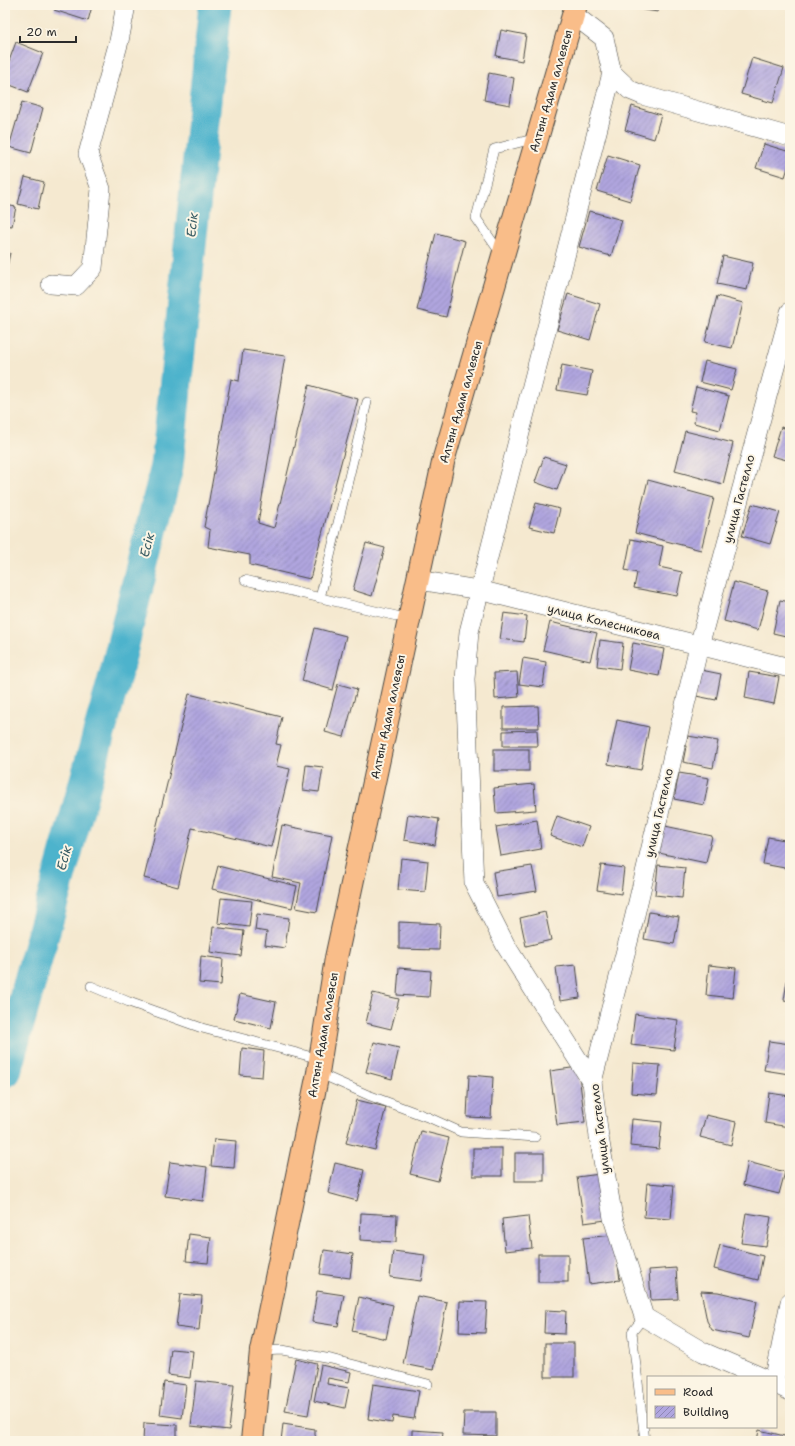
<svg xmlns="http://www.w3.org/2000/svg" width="795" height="1446" viewBox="0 0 795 1446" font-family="'Shantell Sans',sans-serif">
<defs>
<pattern id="building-hatch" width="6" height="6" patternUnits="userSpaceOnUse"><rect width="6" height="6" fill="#b0a6df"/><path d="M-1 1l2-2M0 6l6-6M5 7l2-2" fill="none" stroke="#8f87b5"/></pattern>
</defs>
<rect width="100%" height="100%" fill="#fcf5e5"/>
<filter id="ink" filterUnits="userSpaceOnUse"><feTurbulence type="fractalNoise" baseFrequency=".025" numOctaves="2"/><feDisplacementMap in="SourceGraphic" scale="8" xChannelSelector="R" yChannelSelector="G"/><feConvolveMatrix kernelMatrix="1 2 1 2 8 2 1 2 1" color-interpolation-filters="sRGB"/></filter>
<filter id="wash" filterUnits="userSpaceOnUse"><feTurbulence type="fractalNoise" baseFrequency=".012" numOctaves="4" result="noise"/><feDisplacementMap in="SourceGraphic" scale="16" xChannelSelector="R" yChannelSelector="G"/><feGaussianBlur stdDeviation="0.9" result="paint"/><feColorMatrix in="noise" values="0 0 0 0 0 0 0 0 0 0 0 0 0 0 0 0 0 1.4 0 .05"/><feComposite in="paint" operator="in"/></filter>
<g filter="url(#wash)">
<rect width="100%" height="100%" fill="#f5e9d0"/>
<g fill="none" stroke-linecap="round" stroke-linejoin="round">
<polyline stroke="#4eb3cc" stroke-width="33" points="5,1071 115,676 167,466 215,5"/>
</g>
<g id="blocks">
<g fill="url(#building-hatch)">
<polygon points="56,5 88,5 92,6 88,21 54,10"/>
<polygon points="639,5 659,5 658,12 638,9"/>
<polygon points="501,30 526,35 522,61 496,56"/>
<polygon points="16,42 43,53 28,92 5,83 5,72"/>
<polygon points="752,58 784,68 773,103 741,94"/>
<polygon points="489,73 514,78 510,105 484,100"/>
<polygon points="22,102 43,108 31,153 9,147"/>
<polygon points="632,106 661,115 654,139 625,130"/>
<polygon points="764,144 790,152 790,161 785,177 756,168"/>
<polygon points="608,155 640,165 630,201 597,191"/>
<polygon points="25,177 44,182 38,209 18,204"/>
<polygon points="5,205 16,207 12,226 5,225"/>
<polygon points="589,211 622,220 611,256 579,247"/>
<polygon points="436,233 465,241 446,317 417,310"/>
<polygon points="5,252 10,253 6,271 5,271"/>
<polygon points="723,256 753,263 747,290 717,284"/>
<polygon points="568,294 600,304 590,340 557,330"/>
<polygon points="717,296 743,303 732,348 705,342"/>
<polygon points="243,350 285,356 258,523 274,528 309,385 358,399 310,579 250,565 250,555 208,547 210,530 204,527 231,379 239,381"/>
<polygon points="705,361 737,369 731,390 700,382"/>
<polygon points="562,365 592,371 587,395 557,390"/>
<polygon points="696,387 729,396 720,430 694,423 696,412 690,411"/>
<polygon points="781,427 790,430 790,461 772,456"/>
<polygon points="685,431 733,443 723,484 675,471"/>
<polygon points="544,457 566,464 557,490 535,482"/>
<polygon points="648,480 714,498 701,550 635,533"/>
<polygon points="536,503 560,509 554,533 529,527"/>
<polygon points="752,504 780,512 770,544 742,536"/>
<polygon points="631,539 663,546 659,567 682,572 677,596 634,588 637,573 625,570"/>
<polygon points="366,543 385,548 372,596 353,590"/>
<polygon points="734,582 768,591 758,630 724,621"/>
<polygon points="780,600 790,602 790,637 773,633"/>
<polygon points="504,613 527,616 524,642 500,639"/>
<polygon points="550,622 597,633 590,661 543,650"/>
<polygon points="315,628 346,636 333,690 302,681"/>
<polygon points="600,640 623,643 620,669 597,666"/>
<polygon points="633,643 664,649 659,676 628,670"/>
<polygon points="523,658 546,662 543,687 519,684"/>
<polygon points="701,670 721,674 716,700 696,696"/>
<polygon points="517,672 519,697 495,699 494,673"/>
<polygon points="749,672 779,677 774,704 745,698"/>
<polygon points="338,684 357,689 344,737 325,732"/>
<polygon points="189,694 282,717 276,744 281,745 276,766 290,769 271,847 192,828 178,887 144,878"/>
<polygon points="538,706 539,728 503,728 503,707"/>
<polygon points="617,720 649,727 641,770 608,764"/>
<polygon points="537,730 538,746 503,746 503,731"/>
<polygon points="688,736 718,741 713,768 683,762"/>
<rect x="494" y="749" width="35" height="22"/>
<polygon points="306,765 323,767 319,792 303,790"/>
<polygon points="679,773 709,778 704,805 674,799"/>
<polygon points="534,784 536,810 496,813 494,788"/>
<polygon points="408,814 439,819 435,845 404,840"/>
<polygon points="557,816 589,827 582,847 550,836"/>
<polygon points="537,820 541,849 501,856 496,827"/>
<polygon points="282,825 332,835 317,912 296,908 301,883 272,877"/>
<polygon points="665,826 712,836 706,863 659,853"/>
<polygon points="768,837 790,841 790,869 763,864"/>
<polygon points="401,858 428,861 425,892 398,890"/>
<polygon points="601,865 624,868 621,894 597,890"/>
<polygon points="658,865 685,868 682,898 655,895"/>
<polygon points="218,866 297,886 292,908 212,889"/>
<polygon points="532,866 537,891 497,897 493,872"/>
<polygon points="221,898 252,901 249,927 218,923"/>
<polygon points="545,912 551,940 526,946 520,918"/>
<polygon points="649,912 679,917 674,944 644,939"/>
<polygon points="257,914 289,918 285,948 265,945 267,932 255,930"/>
<polygon points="399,922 440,924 439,950 399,949"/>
<polygon points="213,927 244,931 241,956 210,952"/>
<polygon points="201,956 223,959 221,985 199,983"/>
<polygon points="576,965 580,998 560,1001 556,967"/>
<polygon points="709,965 736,968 733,998 706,995"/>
<polygon points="399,968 431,971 429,997 397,995"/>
<polygon points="789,968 790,968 790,1001 784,1000"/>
<polygon points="373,993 399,999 391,1029 366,1023"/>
<polygon points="240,994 276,1002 271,1028 234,1019"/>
<polygon points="635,1014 678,1020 674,1050 631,1045"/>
<polygon points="769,1041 790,1044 789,1074 764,1070"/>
<polygon points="374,1042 399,1048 392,1079 366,1072"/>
<polygon points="242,1048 264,1051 262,1077 240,1075"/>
<polygon points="633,1063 660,1065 657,1095 631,1093"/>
<polygon points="578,1067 585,1122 557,1125 550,1071"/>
<polygon points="469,1075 493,1077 491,1118 467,1117"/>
<polygon points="769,1093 790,1096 789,1127 765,1123"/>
<polygon points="357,1100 386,1107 375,1150 346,1143"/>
<polygon points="706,1115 736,1122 731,1145 700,1137"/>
<polygon points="632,1119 662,1122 659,1149 630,1146"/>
<polygon points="421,1131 449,1138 438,1181 410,1174"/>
<polygon points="214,1139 236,1141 234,1168 211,1166"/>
<rect x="473" y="1148" width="29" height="28"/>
<rect x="515" y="1153" width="29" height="28"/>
<polygon points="170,1162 207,1167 203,1201 165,1196"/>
<polygon points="748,1162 785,1172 779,1194 743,1185"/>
<polygon points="335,1163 364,1170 357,1201 328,1193"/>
<polygon points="600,1174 606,1220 584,1223 577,1177"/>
<polygon points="647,1183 674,1185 671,1219 644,1217"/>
<polygon points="361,1213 397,1215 396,1242 360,1240"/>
<polygon points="746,1213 771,1217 766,1246 741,1243"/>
<polygon points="528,1216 532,1248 505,1251 502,1219"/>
<polygon points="189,1234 211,1237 208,1263 186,1261"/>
<polygon points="614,1235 620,1280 589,1284 583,1238"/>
<polygon points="720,1245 763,1256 758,1280 714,1269"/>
<polygon points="324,1250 353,1254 350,1278 320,1274"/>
<polygon points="393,1251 425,1255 421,1281 390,1277"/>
<rect x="538" y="1254" width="30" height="28"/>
<polygon points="676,1268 678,1299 651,1300 649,1270"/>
<polygon points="317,1291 344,1295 338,1326 312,1322"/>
<polygon points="701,1291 718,1292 757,1301 749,1338 712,1330 707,1321"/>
<polygon points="180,1294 202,1296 199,1330 176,1327"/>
<polygon points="417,1296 447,1302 433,1370 403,1364"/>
<polygon points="359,1297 393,1305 386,1339 352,1331"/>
<polygon points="460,1301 487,1302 485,1333 459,1332"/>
<polygon points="545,1310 566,1311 565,1334 544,1333"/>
<rect x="545" y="1343" width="29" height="34"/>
<polygon points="171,1349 193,1351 190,1378 168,1375"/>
<polygon points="296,1359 317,1364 308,1415 285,1411"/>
<polygon points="321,1365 351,1372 349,1382 328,1378 327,1384 349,1388 345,1408 314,1401"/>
<polygon points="196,1381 234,1385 229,1430 191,1426"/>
<polygon points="164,1382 186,1385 182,1418 160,1415"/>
<polygon points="373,1384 419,1391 414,1419 393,1416 392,1423 368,1419"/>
<polygon points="464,1412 496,1412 496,1436 463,1435"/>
<polygon points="144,1423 177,1425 177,1441 143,1441"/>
<polygon points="283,1424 315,1429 315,1435 318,1441 281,1441"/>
<polygon points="412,1430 443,1432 442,1441 412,1441"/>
<polygon points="759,1430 789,1437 788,1441 757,1441"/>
</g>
</g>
</g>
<g filter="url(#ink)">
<use href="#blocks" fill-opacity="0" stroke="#494844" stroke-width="1"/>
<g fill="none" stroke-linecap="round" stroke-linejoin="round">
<defs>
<g id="lane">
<polyline points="501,254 476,218 494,149 537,138"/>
<polyline points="245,580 409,619"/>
<polyline points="320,598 367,402"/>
<polyline points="91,986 129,1002 202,1028 320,1059"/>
<polyline points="318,1073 368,1095 430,1118 461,1132 535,1137"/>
<polyline points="644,1317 632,1332 645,1441"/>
<polyline points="261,1351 282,1350 331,1359 428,1384"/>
</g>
<g id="street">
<polyline points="574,15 604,38 612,73 630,90 642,95 790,137"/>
<polyline points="51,284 76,286 93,268 101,189 88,154 119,41 126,5"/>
<polyline points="418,580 479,590 790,668"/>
<polyline points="592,1082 506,946 474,883 465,679 469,632 612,73"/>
<polyline points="761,1377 703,1352 644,1317 613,1218 599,1137 592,1082 634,919 699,646 790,312"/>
<polyline points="775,1377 790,1302"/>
<polyline points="776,1384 790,1391"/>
</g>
<polyline id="primary" points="252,1441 261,1351 318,1073 336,958 444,458 576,5"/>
</defs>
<use href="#lane" stroke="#494844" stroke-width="10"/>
<use href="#street" stroke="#494844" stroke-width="20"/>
<use href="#primary" stroke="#494844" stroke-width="24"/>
<use href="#lane" stroke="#fff" stroke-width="9"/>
<use href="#street" stroke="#fff" stroke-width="19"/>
<use href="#primary" stroke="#f9bd89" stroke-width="22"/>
</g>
</g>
<g text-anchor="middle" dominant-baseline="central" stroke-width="4" stroke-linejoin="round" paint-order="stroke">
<g font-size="12" fill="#2b2b2b" stroke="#fcf5e5">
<text transform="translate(551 91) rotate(-74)">Алтын Адам аллеясы</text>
<text transform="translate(461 402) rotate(-74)">Алтын Адам аллеясы</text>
<text transform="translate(739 499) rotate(-75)">улица Гастелло</text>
<text transform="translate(604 622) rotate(14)">улица Колесникова</text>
<text transform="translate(388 717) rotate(-78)">Алтын Адам аллеясы</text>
<text transform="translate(659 813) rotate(-77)">улица Гастелло</text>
<text transform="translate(323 1035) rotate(-80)">Алтын Адам аллеясы</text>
<text transform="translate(600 1129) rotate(-97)">улица Гастелло</text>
</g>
<g font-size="13" font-style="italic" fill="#375b63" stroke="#fcf5e5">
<text transform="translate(192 225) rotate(-84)">Есік</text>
<text transform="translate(147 545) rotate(-76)">Есік</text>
<text transform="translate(64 858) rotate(-74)">Есік</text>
</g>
</g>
<rect width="795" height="1446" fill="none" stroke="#fcf5e5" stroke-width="20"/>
<rect x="647" y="1376" width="130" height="52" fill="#fcf5e5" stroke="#a8a49b"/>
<rect x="655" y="1389" width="20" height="6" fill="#f9bd89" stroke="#a8a49b"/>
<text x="683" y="1396" font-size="12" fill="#2b2b2b">Road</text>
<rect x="655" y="1406" width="20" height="12" fill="url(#building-hatch)" stroke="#a8a49b"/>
<text x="683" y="1416" font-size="12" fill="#2b2b2b">Building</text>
<path d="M20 36v6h56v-6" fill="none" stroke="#2b2b2b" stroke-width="2"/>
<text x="26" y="36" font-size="12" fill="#2b2b2b" stroke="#fcf5e5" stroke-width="3" paint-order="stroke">20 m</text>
</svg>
